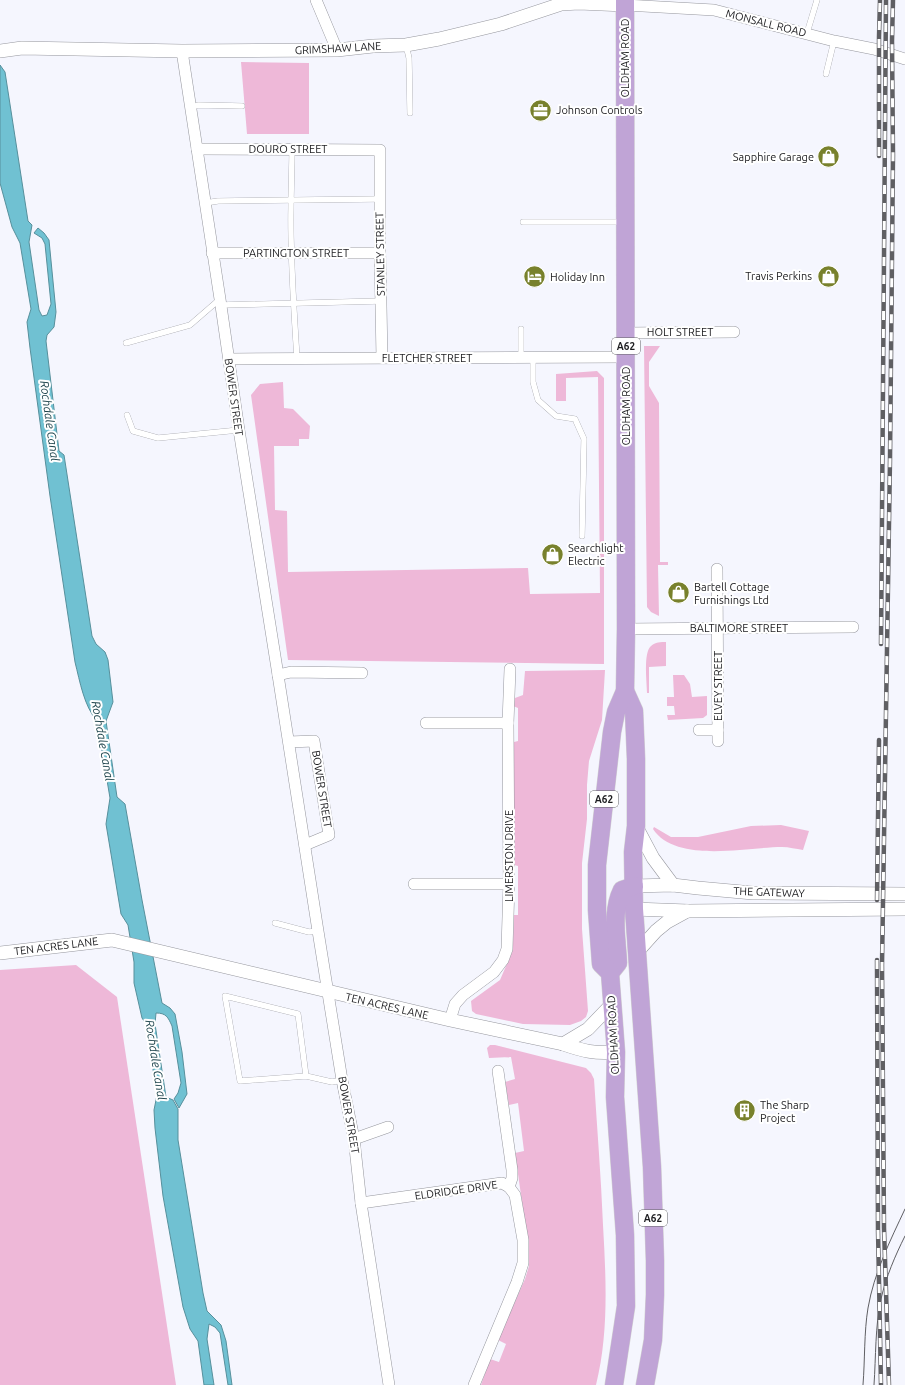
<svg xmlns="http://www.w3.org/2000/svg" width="905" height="1385" viewBox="0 0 905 1385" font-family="Ubuntu,sans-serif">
<rect width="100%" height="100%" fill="#f5f6fe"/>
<g fill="#eeb8d8">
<polygon points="241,62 309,63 309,134 247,134"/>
<polygon points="644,346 660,346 649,362 649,386 659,403 660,562 668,562 668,565 658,565 659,616 651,612 647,607"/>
<polygon points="597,371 604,378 604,664 288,660 251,395 260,384 283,382 284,408 293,409 310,426 309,439 299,439 299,446 274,446 275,510 287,511 288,572 528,568 530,594 600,593 598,377 566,378 566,401 556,401 556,374"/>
<path d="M666,642V666L649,667V693H647C647,682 643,653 651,646C655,642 661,642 666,642Z"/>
<polygon points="605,670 602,720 589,761 587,785 587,819 582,863 582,929 588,1011 586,1017 581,1021 570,1025 523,1024 476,1014 472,1011 471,1001 500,980 512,952 513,944 514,915 518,915 518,866 514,865 514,742 518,741 518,708 513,706 515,698 523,695 525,671"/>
<polygon points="673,675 684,675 690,684 692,697 707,696 707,715 703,718 668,720 667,715 675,715 674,706 667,706 667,697 674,697"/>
<path d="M781,825L809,831L803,850C796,849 789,847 782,847C747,847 676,864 653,829L654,827L671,837H698L751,826Z"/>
<polygon points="76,965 117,997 176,1385 0,1385 0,970"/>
<path d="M490,1045H495L586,1068L591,1073L594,1079C597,1128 601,1176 603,1225C606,1278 609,1333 596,1385H481L490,1359L499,1362L506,1344L498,1340L525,1279L529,1266V1251L515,1153L524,1151L518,1103L509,1105L505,1082L515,1079L511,1057L489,1058L487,1048Z"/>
</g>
<path fill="#70c1d2" stroke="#57909c" d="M0,65L5,72L28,221L32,225L29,242L39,310L42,316L47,315L51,304L45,244L42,238L34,233L38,228L44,233L49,240L56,312L54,327L47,335L46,341L59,451L64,455L92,636L96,644L105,652L108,660L113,702L106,721L117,797L125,804L142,900L162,1003L170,1008L175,1014L182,1052L187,1094L179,1108L174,1099L178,1093L181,1083L172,1026C168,1017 166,1013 156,1013L155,1024L166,1097L173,1100L178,1109V1140L203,1293L207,1311L221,1325L226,1341L232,1385H228L220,1333L215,1327L209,1324L207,1339L214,1385H204L198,1341L190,1329L183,1307L163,1196L155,1128L154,1110L157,1095L146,1024L142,1018L134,983V962L128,925L121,914L106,824L110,798L97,721C84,706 80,682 75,662L50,496L30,348L27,322L31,309L20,243L12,227L0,183Z"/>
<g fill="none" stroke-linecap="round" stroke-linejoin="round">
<defs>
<g id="service">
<polyline points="807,33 817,0"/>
<polyline points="406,45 409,58 410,113"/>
<polyline points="826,74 834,41"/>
<polyline points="190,108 198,105 242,106"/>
<path d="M292,149C292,169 291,188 291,208C290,258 294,309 297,359"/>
<polyline points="205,203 218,201 380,199"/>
<polyline points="523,222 623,222"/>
<polyline points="221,305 381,301"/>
<polyline points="521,329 521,357"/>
<polyline points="126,343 190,325 220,299"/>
<polyline points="533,358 533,382 538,400 556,416 575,419 584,439 582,536"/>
<polyline points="127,415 133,431 158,438 239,430"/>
<polyline points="275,923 309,932 318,931"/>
<polyline points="306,1076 298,1014 225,996 240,1081 306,1076 332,1082 342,1080"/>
</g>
<g id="minor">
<polyline points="316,0 337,50"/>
<polyline points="625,5 714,10 834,41 874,49 905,59"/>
<polyline points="182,51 220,299 239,430 278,675 318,931 342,1080 354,1139 361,1203 389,1385"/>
<polyline points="197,149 380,150 380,253 382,358"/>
<polyline points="212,253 380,253"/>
<polyline points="626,333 734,332"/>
<polyline points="229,359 626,357"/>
<polyline points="717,569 718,741"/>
<polyline points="626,629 853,627"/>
<polyline points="278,675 291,672 362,673"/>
<polyline points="426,723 508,723"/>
<polyline points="699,730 718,730"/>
<polyline points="289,742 314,741 329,835 305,845"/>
<polyline points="414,884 509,884"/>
<polyline points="450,1020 455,1004 463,995 494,972 503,960 507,949 509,884 508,723 510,669"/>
<polyline points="498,1071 512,1170 512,1178 509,1187"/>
<polyline points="354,1139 388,1127"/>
<polyline points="361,1203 502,1183 509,1187 515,1195 523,1240 523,1263 517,1282 474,1385"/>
</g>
<g id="tertiary">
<polyline points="0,51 22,48 182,51 337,50 373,46 406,45 439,39 501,24 561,4 579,3 625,5"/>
<polyline points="636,826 653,858 673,885"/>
<polyline points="634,886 673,885 698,888 753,893 905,894"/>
<polyline points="634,909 688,911 905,909"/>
<polyline points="638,951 656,931 667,922 687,911"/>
<path d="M0,953L112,940L450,1020L563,1044C583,1051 595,1054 616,1052"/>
<polyline points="563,1044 588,1029 612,1004"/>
</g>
<g id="trunk">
<polyline points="625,691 634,711 636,759 636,826 633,852 634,909 652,1167 655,1261 655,1295 653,1340 645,1385"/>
<path d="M610,973L618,963C617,939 611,912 622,890L634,886"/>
<polyline points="614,1385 626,1306 625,1235 615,1097 616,1052 610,973 601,964 597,910 597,865 612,732 616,712 625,691 626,629 625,0"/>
</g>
</defs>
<use href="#service" stroke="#96979e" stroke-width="6"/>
<use href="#minor" stroke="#96979e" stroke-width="12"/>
<use href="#tertiary" stroke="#96979e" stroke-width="14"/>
<use href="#trunk" stroke="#d2d2d2" stroke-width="19"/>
<use href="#service" stroke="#fff" stroke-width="5.5"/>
<use href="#minor" stroke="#fff" stroke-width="11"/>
<use href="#tertiary" stroke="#fff" stroke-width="13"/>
<use href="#trunk" stroke="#c0a4d6" stroke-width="18"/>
<g stroke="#5f5f63" stroke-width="1">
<path d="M863,1385C865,1360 864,1332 868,1308C874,1273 890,1241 905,1209"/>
<path d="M874,1385C876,1356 875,1327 881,1299C886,1277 895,1256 905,1236"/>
</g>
<defs>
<g id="rail">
<polyline points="879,156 879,37 880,0"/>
<polyline points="881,644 886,0"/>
<polyline points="877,900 879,740"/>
<polyline points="877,960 878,1230 881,1385"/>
<polyline points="889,1385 884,1228 882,965 890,460 893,155 892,41 893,0"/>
</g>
</defs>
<use href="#rail" stroke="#5f5f63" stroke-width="4.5"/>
<use href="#rail" stroke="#fff" stroke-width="3" stroke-dasharray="9" stroke-linecap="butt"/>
</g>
<defs>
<symbol id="office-disc" viewBox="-11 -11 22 22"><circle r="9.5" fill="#78812c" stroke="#fff"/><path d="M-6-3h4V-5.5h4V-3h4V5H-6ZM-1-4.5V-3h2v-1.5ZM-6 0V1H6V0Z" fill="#fff"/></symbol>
<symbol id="shop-disc" viewBox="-11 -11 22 22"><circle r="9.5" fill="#78812c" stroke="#fff"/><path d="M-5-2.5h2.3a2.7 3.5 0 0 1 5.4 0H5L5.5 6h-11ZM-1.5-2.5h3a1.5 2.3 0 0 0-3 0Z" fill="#fff"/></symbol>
<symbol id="hotel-disc" viewBox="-11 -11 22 22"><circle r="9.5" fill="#78812c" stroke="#fff"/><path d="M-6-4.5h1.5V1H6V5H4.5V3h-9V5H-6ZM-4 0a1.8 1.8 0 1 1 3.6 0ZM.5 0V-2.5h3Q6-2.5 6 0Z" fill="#fff"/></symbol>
<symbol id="building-disc" viewBox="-11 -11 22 22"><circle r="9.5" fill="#78812c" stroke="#fff"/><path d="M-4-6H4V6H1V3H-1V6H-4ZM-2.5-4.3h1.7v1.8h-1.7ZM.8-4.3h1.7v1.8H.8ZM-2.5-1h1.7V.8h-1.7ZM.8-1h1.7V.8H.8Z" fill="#fff"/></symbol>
</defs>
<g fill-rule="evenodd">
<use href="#office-disc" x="528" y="98" width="25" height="25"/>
<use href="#shop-disc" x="816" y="144" width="25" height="25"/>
<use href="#shop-disc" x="816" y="264" width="25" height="25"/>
<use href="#hotel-disc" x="522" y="264" width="25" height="25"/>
<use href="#shop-disc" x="540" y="542" width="25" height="25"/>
<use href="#shop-disc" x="666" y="580" width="25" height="25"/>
<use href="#building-disc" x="732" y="1098" width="25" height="25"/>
</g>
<g text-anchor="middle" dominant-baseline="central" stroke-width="4" stroke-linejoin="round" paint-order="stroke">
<g fill="#fff" stroke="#606062" stroke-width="1">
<rect x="612" y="338" width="28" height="16" rx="3"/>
<rect x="590" y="791" width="28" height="16" rx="3"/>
<rect x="639" y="1210" width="28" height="16" rx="3"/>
</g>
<g font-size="10" font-weight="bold" fill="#1c1c1f">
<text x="626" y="346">A62</text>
<text x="604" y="799">A62</text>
<text x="653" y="1218">A62</text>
</g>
<g font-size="11" fill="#1c1c1f" stroke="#fff">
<text transform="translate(766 23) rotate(14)">MONSALL ROAD</text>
<text transform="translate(338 48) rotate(-3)">GRIMSHAW LANE</text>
<text transform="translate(625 58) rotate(-90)">OLDHAM ROAD</text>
<text x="288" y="149">DOURO STREET</text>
<text x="296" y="253">PARTINGTON STREET</text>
<text transform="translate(380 254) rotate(-91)">STANLEY STREET</text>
<text x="680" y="332">HOLT STREET</text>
<text x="427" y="358">FLETCHER STREET</text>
<text transform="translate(234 397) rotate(82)">BOWER STREET</text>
<text transform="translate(626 406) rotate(-90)">OLDHAM ROAD</text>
<text x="739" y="628">BALTIMORE STREET</text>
<text transform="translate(718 686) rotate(-90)">ELVEY STREET</text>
<text transform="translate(322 789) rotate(81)">BOWER STREET</text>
<text transform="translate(509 856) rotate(-90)">LIMERSTON DRIVE</text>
<text transform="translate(769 892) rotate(2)">THE GATEWAY</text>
<text transform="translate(56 946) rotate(-7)">TEN ACRES LANE</text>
<text transform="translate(387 1006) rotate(13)">TEN ACRES LANE</text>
<text transform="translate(613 1035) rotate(-93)">OLDHAM ROAD</text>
<text transform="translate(349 1115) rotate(80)">BOWER STREET</text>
<text transform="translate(456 1190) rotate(-8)">ELDRIDGE DRIVE</text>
</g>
<g font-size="11" fill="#1c1c1f" stroke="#fff" text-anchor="start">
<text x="556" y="110">Johnson Controls</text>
<text x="814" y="157" text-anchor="end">Sapphire Garage</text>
<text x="812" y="276" text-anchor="end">Travis Perkins</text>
<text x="550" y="277">Holiday Inn</text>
<text x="568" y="548">Searchlight<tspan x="568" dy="13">Electric</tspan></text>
<text x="694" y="587">Bartell Cottage<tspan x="694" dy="13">Furnishings Ltd</tspan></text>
<text x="760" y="1105">The Sharp<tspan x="760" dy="13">Project</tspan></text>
</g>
<g font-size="12" font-style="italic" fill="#1e444c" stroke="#fff">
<text transform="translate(50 421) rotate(82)">Rochdale Canal</text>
<text transform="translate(103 741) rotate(80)">Rochdale Canal</text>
<text transform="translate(156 1060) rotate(81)">Rochdale Canal</text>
</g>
</g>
</svg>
